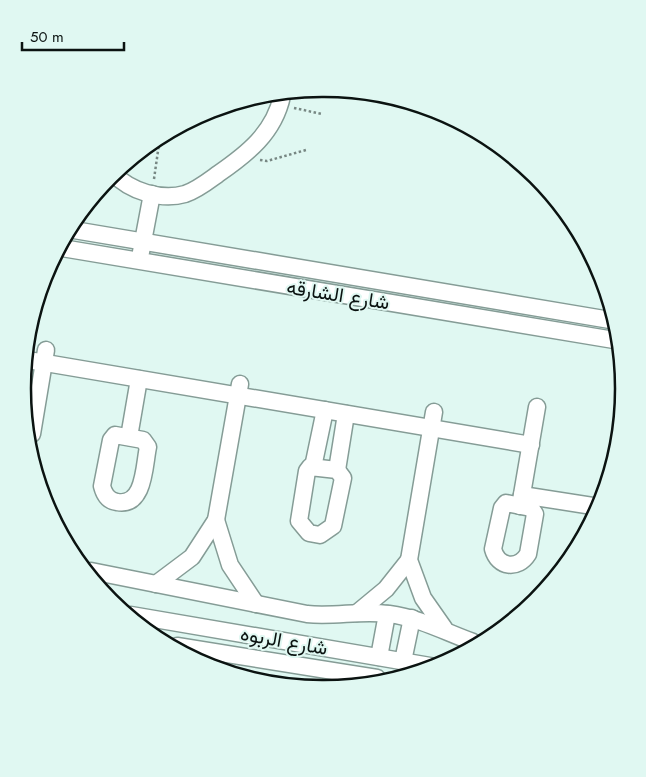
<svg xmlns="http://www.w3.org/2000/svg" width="646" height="777" viewBox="0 0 646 777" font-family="Jost,Vazirmatn,sans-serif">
<rect width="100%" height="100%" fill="#e0f8f2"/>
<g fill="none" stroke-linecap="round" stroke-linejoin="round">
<defs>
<g id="minor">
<path d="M114,174C130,191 161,201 185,194C197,190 207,182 218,174C247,154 274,133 282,96"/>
<polyline points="74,230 610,320"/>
<polyline points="62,248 614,340"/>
<polyline points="141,252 152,194"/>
<polyline points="28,360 531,445"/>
<polyline points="434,412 409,560 423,598 444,628"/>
<polyline points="32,434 46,350"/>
<path d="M115,435L143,440L148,447C144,465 145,507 117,502C108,501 104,494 102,486L111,440Z"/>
<polyline points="129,437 139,379"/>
<polygon points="310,467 337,470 343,478 333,526 320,535 309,533 299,521 307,471"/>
<polyline points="313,467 325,410"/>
<polyline points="337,470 346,414"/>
<polyline points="522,495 599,507"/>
<path d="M506,503L531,508L535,514L528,554C518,570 498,568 493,549L502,508Z"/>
<polyline points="520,506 537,407"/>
<polyline points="216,520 230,565 256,604"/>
<path d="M91,571L307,614C335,617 361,610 389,614C420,618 445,632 473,642"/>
<polyline points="156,584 192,557 216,520 240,384"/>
<polyline points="357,613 386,589 409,560"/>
<polyline points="131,615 436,667"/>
<polyline points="177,646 377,678"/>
<polyline points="379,657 387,614"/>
<polyline points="403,661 412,618"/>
</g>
</defs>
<use href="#minor" stroke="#859c96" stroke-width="19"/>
<g stroke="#778783" stroke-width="2.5" stroke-dasharray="2.5 2.5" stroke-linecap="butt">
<polyline points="294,108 322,114"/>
<polyline points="260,160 267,161 306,150"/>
<polyline points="154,179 159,144"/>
</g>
<use href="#minor" stroke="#fff" stroke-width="16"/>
</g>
<g text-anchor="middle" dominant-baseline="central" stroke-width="4" stroke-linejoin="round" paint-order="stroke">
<g font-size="20" fill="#0b1311" stroke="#e0f8f2">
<text transform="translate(338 295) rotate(9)">شارع الشارقه</text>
<text transform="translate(284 641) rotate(10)">شارع الربوه</text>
</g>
</g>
<path d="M0 0H646V777H0ZM322 97H324A291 291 0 0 1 615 388V389A291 291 0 0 1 324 680H322A291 291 0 0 1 31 389V388A291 291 0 0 1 322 97Z" fill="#e0f8f2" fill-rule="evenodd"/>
<path fill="none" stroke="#0b1311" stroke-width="2.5" d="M322 97H324A291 291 0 0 1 615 388V389A291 291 0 0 1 324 680H322A291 291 0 0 1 31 389V388A291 291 0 0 1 322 97Z"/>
<path d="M22 42v8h102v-8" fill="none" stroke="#0b1311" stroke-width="2.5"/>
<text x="30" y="42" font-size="15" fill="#0b1311" stroke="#e0f8f2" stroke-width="4" paint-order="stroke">50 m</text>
</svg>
